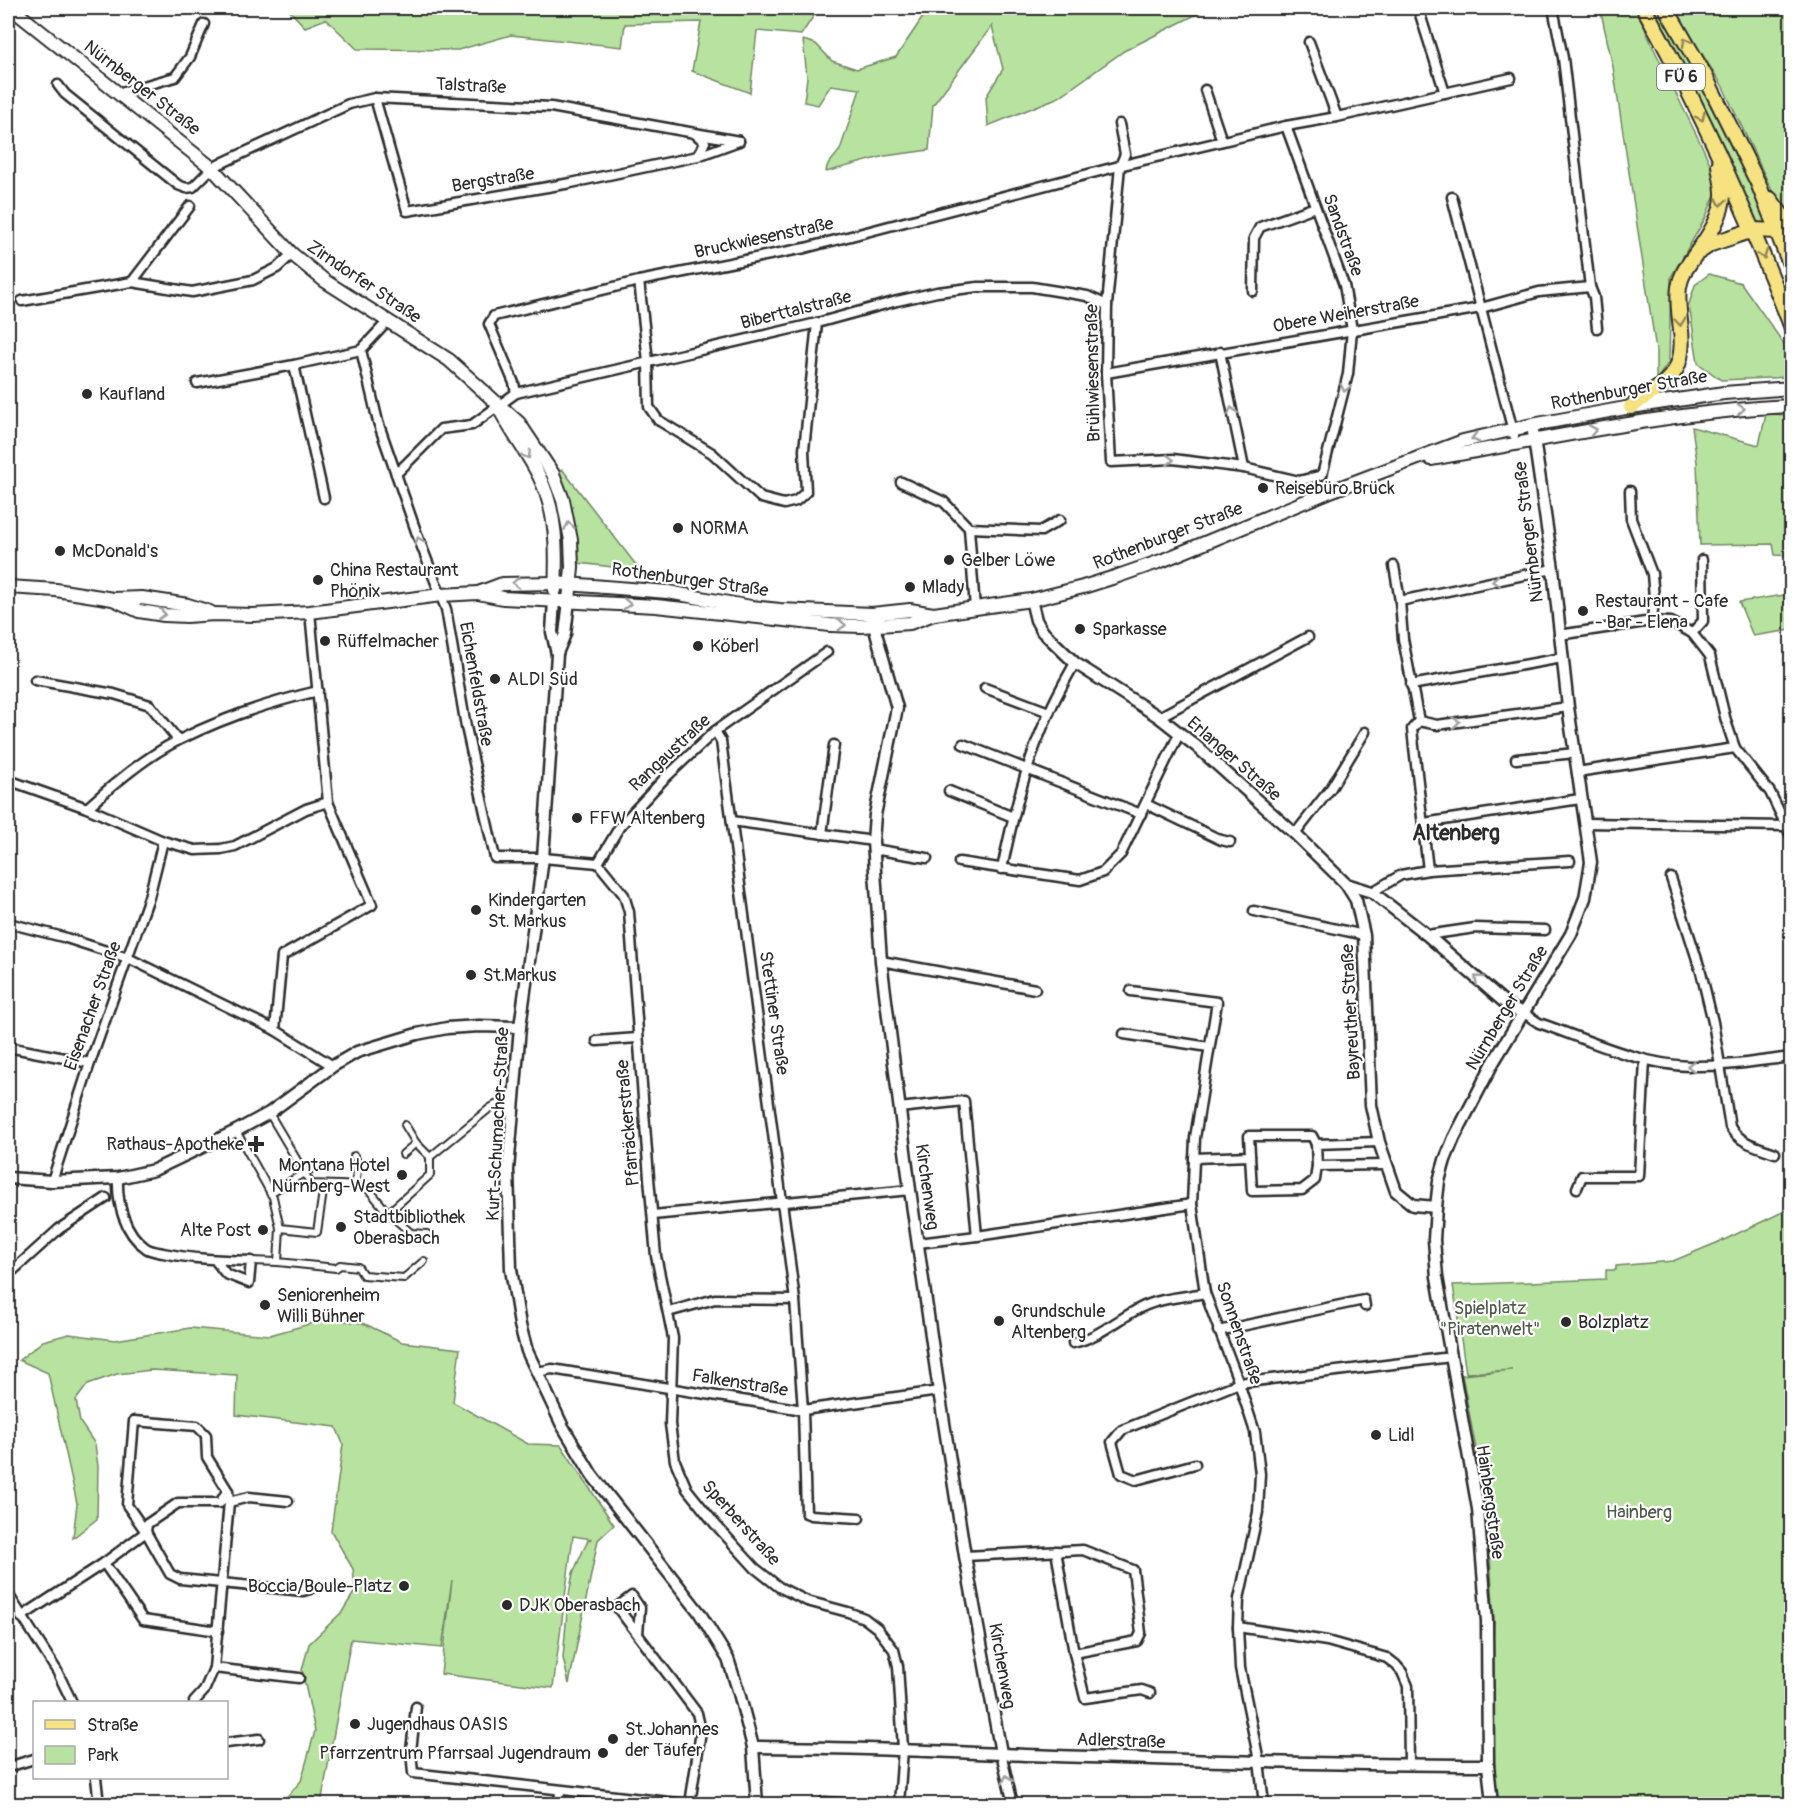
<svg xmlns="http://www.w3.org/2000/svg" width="1799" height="1812" viewBox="0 0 1799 1812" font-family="Pangolin,sans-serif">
<rect width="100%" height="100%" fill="#fff"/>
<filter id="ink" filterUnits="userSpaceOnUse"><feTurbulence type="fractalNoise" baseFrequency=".0167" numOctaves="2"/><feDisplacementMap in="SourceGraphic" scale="12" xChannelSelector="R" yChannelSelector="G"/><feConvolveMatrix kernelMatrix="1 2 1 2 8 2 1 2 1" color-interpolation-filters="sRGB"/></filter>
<g filter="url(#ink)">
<g fill="#b8e29f" stroke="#728665" stroke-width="1.5">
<polygon points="287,8 819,8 801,35 757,31 750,93 692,71 701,22 625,24 622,47 511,35 458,50 357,49 326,19 305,27"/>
<polygon points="929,8 1209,8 1124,51 1059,97 988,126 986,97 1003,69 992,26 933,105 929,150 885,156 826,172 827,166 840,150 860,89 831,85 818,105 804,102 807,77 803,40 816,44 832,61 857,69 896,57"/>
<polygon points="1600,8 1636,8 1652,45 1703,148 1711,166 1717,190 1705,219 1671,277 1669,362 1656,380 1656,350 1613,67"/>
<path d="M1650,8H1659C1699,76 1732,147 1766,219V225H1758L1698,96Z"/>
<polygon points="1672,8 1791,8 1791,224 1775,197 1722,85"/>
<polygon points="1709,274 1741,283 1791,354 1791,377 1721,380 1698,363 1689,304 1695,285"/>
<polygon points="1766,414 1791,415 1791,556 1775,555 1773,544 1700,545 1697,462 1692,427 1759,445"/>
<polygon points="562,469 640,570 578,563 574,521 558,473"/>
<polygon points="1791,594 1791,630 1753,636 1739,602"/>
<polygon points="1791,1208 1791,1804 1495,1804 1489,1715 1494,1621 1490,1555 1485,1497 1462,1375 1512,1370 1466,1373 1453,1285 1606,1279 1606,1270 1616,1270 1616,1266 1673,1261 1726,1239"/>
<polygon points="327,1319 363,1323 402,1342 460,1349 453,1402 528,1444 561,1445 614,1525 598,1540 569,1684 563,1658 568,1600 573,1573 588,1540 592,1539 573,1536 553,1688 441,1674 452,1580 442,1648 351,1639 321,1804 280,1804 301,1781 315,1731 302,1670 309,1644 342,1612 355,1591 353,1569 331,1531 343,1444 336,1427 236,1415 237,1375 152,1370 117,1374 88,1384 76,1400 80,1422 95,1444 98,1466 97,1519 73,1538 77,1503 48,1373 19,1360 43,1341 69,1334 115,1340 190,1328 270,1335"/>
</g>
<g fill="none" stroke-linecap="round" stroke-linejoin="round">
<defs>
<g id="pedestrian">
<polyline points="269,1113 311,1184 366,1186 388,1213 411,1233 427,1234"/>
<polyline points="405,1125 416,1143"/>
<polyline points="236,1131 273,1197 280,1228 278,1262 336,1268 340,1265 358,1267 363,1275 404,1278 424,1261"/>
<polyline points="403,1154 416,1143 430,1157"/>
<polyline points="354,1156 358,1163 355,1186"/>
<polyline points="270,1193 311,1169"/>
<polyline points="388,1213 430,1175 430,1157 490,1108 513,1095"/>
<polyline points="280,1228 317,1232 324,1185"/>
<polyline points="251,1261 278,1262"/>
</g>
<g id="minor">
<polyline points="1418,8 1445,93"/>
<polyline points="1553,8 1563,58 1590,287 1594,297 1597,328"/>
<polyline points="1309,42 1337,117"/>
<polyline points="58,85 65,94 178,185 186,188 193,187 212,168 222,163 349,104 375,98 551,107 739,141"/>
<polyline points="1205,90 1222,141"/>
<polyline points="118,93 175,77 190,57 204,24"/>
<polyline points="375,98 407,211 571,183 698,156 739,141"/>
<polyline points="1119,124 1125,154 1120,166 1107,305 1106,373 1111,462 1173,459 1244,468 1299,481 1322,475 1348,374 1352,330 1344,285 1286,126"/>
<polyline points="694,133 705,142 698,156"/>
<polyline points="1452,197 1514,435"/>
<polyline points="639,281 648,361 649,407 658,420 712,453 761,498 784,504 796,501 806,492 804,450 817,323"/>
<polyline points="132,282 190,206"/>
<polyline points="1253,291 1254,238 1260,227 1315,207"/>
<polyline points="22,301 132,282 192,292 253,280 277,268 292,254"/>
<polyline points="388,321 361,350 378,422 418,537 446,609 466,727 495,858 543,858 598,863 620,826 663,780 715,731 827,652"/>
<polyline points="1220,352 1244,468"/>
<polyline points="294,365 324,498"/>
<polyline points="1106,373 1481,308 1539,292 1590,287"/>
<polyline points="197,383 294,365 361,350"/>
<polyline points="516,393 514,383 489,324 494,316 639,281 805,248 1123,165 1286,126 1337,117 1511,78"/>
<polyline points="396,474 441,429 472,425 516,393 817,323 897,301 937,292 978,287 1032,287 1087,296 1107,305"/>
<polyline points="901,482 944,502 969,528 975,609"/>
<polyline points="969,528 1041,531 1060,520"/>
<polyline points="1702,560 1703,621 1692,633 1710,656 1726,721 1735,748 1770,792 1792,838"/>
<polyline points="1394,566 1400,601"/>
<polyline points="1553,569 1400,601 1403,639 1419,721 1437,725 1568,707"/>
<polyline points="1652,621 1671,622 1692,633"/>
<polyline points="1559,635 1652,621 1654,598 1652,574 1631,519 1630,491"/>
<polyline points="35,680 114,694 150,705 178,740"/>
<polyline points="1411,685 1562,658"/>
<polyline points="985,688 1049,712"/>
<polyline points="1159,717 1308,637"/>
<polyline points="1419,721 1412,729 1428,870"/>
<polyline points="715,731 721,741 795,1300 803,1410 806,1513 811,1515 859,1518"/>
<polyline points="963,744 1141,814"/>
<polyline points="1516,759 1575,753"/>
<polyline points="1577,772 1735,748"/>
<polyline points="8,780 87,808 163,841 195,850 221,849 235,846 306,809 328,802"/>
<polyline points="949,791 1013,817"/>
<polyline points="1146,804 1221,840 1230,842"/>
<path d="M87,808C115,783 145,757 179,740C223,718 271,702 318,691"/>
<polyline points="732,821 873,841"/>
<polyline points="1424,823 1580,799"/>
<polyline points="1585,823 1786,826"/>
<polyline points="822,834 834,745"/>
<polyline points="1295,834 1331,788 1365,732"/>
<polyline points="873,849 927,858"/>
<polyline points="959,862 1080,880 1103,872 1121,854 1179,734"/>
<polyline points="598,863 624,895 629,912 649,1178 656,1256 673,1338 670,1424 675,1461 687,1489 715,1524 755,1568 779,1587 807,1601 848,1612 864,1618 877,1628 894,1650 898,1666 903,1749 899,1804"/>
<path d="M1002,869C1013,816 1026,762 1049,713C1056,696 1066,679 1075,663"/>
<path d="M1671,878L1701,972L1713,1022L1730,1127C1739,1143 1759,1147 1775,1153"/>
<polyline points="1372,892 1401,875 1428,870 1570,861"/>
<polyline points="1254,911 1364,935"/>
<polyline points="8,923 63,937 128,958 275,1030 333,1066"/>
<polyline points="1427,935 1475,928 1545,930"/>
<polyline points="881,961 1035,989"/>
<polyline points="1131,991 1217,1002 1195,1138 1192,1204 1205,1293 1239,1383 1255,1432 1260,1474 1258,1512 1239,1599 1238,1627 1240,1668 1259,1761 1264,1804"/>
<path d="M1524,1013L1539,1023C1586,1039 1640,1065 1690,1066C1724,1067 1758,1061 1792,1057"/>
<polyline points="275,1030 282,956 372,905 328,802 310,612"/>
<polyline points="1124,1034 1209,1047"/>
<polyline points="597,1041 637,1038"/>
<polyline points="8,1047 90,1063"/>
<polyline points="899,1108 964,1101 977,1236"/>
<polyline points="1379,1142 1316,1144 1317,1166 1386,1165"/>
<polyline points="1316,1144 1312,1136 1249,1136 1252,1191 1302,1190 1315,1180 1317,1166"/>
<polyline points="1194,1158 1250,1156"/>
<path d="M118,1178C117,1203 124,1233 146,1248C150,1251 158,1252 163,1253C192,1259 221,1260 251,1261L249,1283L226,1274L215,1260"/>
<polyline points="52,1181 90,1063 149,897 163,841"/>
<polyline points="1577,1188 1582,1176 1639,1176 1645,1060"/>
<polyline points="653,1215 910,1190"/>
<polyline points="918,1243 977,1236 1192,1204"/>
<polyline points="8,1275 59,1229 106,1198"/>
<polyline points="668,1312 715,1299 795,1300"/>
<polyline points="1218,1331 1364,1300 1365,1306"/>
<path d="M1073,1343C1099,1337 1117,1320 1140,1308C1160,1298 1183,1297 1205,1293"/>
<polyline points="537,1372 552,1369 803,1410 939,1391"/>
<polyline points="1195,1464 1136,1480 1121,1474 1112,1442 1122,1430 1239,1383 1451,1357"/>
<polyline points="229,1502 249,1497 288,1501"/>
<polyline points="1056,1551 1074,1653"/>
<polyline points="965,1556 1083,1550 1133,1570 1141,1633 1137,1641 1074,1653 1085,1698 1142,1690 1150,1693"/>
<polyline points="104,1563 143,1620 218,1631"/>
<polyline points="8,1594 57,1671 72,1702"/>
<polyline points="21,1617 104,1563 146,1532 147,1524 178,1503 220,1503 227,1491"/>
<polyline points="1238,1627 1327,1641 1387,1658 1396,1665 1402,1672 1408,1686 1409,1765"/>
<polyline points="638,1634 640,1608 632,1596 617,1607 697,1713 701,1731 690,1804"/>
<polyline points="214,1668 299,1678"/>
<polyline points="194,1702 204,1691 214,1668 229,1502 228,1491 207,1457 206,1435 197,1426 134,1421 127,1505 146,1532 170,1574 180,1579 303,1591 310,1589"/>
<polyline points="416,1707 411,1751 413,1773 687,1804"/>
<polyline points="226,1743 259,1739"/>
<polyline points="1001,1753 1013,1804"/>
<polyline points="8,1767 34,1759"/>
<polyline points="96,1778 99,1804"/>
<polyline points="206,1804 209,1803 211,1804"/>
<polyline points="559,1804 560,1791"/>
<polyline points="821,1804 824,1802 855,1804"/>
</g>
<g id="tertiary">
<polyline points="554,600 552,632 557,654 543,858 520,1027 508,1170 511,1269 520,1325 527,1351 562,1425 592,1475 699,1612 728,1659 739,1693 753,1747 757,1804"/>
<polyline points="1031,600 1036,620 1042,631 1075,663 1159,717 1196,746 1295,834 1346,884 1372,892 1427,935 1511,1008 1524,1013"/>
<polyline points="874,626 897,708 875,815 873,841 881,961 910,1190 939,1391 965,1556 1001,1753"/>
<polyline points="557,653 565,634 569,601"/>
<polyline points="1346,884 1356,900 1364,935 1371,1105 1379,1142 1396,1191 1413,1205 1436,1207"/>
<polyline points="8,1178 52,1181 118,1178 154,1170 236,1131 269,1113 333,1066 357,1052 417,1034 447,1028 479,1026 520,1027"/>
<path d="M753,1747C843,1747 934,1751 1025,1755C1179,1760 1334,1765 1488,1765"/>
<polyline points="1492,1804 1488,1765 1487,1621 1478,1509 1437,1277 1434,1240 1436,1207 1439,1181 1445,1160 1454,1138 1493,1063 1571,934 1585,898 1591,862 1568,707 1553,569 1532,425"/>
</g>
<g id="secondary">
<polyline points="11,8 212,168 292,254 325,281 449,360 519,423 553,474 563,500 571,540 572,567 569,601"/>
<path d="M499,408C511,432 527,452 539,476C557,512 557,551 555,590"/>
<path d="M1431,459C1551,439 1670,411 1792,406"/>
<polyline points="8,587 56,590 113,599 142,598 188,605 210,612"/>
<polyline points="478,593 503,598 656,606 830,625 861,626 910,623 934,614 1031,600 1083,587 1118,576 1161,561 1328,492 1463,441 1532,425 1631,407 1724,393 1792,388"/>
<polyline points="113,599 139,611 164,615 187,616 214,614 253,615 310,612 441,595 478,593 502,584 555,583 668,592 751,607 780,610 872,614 910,610 933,614"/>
</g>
<g id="primary">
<path d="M1644,8C1702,110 1749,218 1792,328"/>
<polyline points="1666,8 1705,76 1758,183 1792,269"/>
<polyline points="1770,199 1792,229"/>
<polyline points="1699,252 1711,244 1753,230 1777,231"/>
<path d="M1631,407C1646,395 1666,386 1676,369C1689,343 1675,314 1679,287C1681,274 1688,265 1695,255C1708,237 1724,214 1723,193C1723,184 1720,174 1719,165"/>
</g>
</defs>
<use href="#pedestrian" stroke="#2b2b2b" stroke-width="10"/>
<use href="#minor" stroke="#2b2b2b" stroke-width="13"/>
<use href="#tertiary" stroke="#2b2b2b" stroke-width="15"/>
<use href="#secondary" stroke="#2b2b2b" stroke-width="16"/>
<use href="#primary" stroke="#2b2b2b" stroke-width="18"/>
<use href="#pedestrian" stroke="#fff" stroke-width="6"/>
<use href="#minor" stroke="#fff" stroke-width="8"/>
<use href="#tertiary" stroke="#fff" stroke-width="10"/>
<use href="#secondary" stroke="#fff" stroke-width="12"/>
<use href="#primary" stroke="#f6e281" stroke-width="14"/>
</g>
<defs><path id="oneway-chevron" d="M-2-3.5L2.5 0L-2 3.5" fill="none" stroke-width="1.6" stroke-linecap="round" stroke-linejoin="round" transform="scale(1.5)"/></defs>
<g stroke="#908656">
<use href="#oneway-chevron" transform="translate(1686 42) rotate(-120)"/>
<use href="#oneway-chevron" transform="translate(1701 117) rotate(63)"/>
<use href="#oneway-chevron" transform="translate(1721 202) rotate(100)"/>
<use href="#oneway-chevron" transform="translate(1763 255) rotate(69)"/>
<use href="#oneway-chevron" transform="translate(1680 322) rotate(85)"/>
</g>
<g stroke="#a0a0a0">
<use href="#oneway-chevron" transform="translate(1345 388) rotate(103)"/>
<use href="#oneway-chevron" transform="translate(1741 409) rotate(-5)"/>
<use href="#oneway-chevron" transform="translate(1232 411) rotate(-102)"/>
<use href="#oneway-chevron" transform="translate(1593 430) rotate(-10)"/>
<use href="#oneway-chevron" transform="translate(1475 438) rotate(166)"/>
<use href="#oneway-chevron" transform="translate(527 455) rotate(59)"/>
<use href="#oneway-chevron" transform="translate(1170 460)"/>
<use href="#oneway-chevron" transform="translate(569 526) rotate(-100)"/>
<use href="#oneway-chevron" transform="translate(419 541) rotate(-110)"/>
<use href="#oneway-chevron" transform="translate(1496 581) rotate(168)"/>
<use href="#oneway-chevron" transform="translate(516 583) rotate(178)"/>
<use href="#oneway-chevron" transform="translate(627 604) rotate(3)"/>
<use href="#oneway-chevron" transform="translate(162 614) rotate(7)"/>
<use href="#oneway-chevron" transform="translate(842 625) rotate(3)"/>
<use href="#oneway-chevron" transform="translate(1456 722) rotate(-8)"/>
<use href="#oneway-chevron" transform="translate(1478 979) rotate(-139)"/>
<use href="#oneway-chevron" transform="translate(1691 1066) rotate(-179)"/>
<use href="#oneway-chevron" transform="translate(1007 1779) rotate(-103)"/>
</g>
</g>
<g fill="#2b2b2b" stroke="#fff" stroke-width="2">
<circle cx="87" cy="394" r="6"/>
<circle cx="1263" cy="488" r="6"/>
<circle cx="678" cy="528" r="6"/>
<circle cx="60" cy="551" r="6"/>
<circle cx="949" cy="560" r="6"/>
<circle cx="318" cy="580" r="6"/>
<circle cx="910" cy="587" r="6"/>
<circle cx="1583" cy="611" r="6"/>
<circle cx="1080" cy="629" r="6"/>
<circle cx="325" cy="641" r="6"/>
<circle cx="698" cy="646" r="6"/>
<circle cx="495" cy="679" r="6"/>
<circle cx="577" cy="818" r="6"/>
<circle cx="476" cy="910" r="6"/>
<circle cx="471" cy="975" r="6"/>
<path d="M253 1135h6v6h6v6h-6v6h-6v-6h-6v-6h6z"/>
<circle cx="402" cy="1175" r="6"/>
<circle cx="341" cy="1227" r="6"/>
<circle cx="263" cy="1230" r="6"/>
<circle cx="265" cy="1305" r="6"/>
<circle cx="999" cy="1321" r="6"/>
<circle cx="1566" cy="1322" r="6"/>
<circle cx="1376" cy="1435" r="6"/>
<circle cx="404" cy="1586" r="6"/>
<circle cx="507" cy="1605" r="6"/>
<circle cx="355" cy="1724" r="6"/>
<circle cx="613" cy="1739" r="6"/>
<circle cx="603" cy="1753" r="6"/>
</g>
<g text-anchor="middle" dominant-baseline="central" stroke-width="4.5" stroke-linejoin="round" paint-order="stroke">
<rect fill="#fff" stroke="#6b6b6b" stroke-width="1.5" x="1657" y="64" width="48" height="26" rx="4.5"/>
<g font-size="16" font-weight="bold" fill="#2b2b2b">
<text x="1681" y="77">FÜ 6</text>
</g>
<g font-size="18" fill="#2b2b2b" stroke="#fff">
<text transform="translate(471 86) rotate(3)">Talstraße</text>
<text transform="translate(142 88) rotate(38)">Nürnberger Straße</text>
<text transform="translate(493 180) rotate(-9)">Bergstraße</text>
<text transform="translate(1343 235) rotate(70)">Sandstraße</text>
<text transform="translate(764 238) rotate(-12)">Bruckwiesenstraße</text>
<text transform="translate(364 282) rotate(34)">Zirndorfer Straße</text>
<text transform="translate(796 310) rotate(-14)">Biberttalstraße</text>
<text transform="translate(1346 314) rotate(-10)">Obere Weiherstraße</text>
<text transform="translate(1093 373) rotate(-91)">Brühlwiesenstraße</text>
<text transform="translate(1629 390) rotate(-10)">Rothenburger Straße</text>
<text transform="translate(1529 532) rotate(-97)">Nürnberger Straße</text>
<text transform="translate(1168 536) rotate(-21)">Rothenburger Straße</text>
<text transform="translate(690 580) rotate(8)">Rothenburger Straße</text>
<text transform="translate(476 684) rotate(80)">Eichenfeldstraße</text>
<text transform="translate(670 753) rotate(-43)">Rangaustraße</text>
<text transform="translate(1234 759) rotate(41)">Erlanger Straße</text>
<text transform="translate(93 1006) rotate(-70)">Eisenacher Straße</text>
<text transform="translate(1507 1008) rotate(-59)">Nürnberger Straße</text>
<text transform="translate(1351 1012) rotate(-93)">Bayreuther Straße</text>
<text transform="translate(774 1013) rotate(82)">Stettiner Straße</text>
<text transform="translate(628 1123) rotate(-95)">Pfarräckerstraße</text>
<text transform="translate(498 1124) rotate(-87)">Kurt-Schumacher-Straße</text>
<text transform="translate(927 1187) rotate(82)">Kirchenweg</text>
<text transform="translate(1239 1333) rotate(71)">Sonnenstraße</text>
<text transform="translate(740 1383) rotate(9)">Falkenstraße</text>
<text transform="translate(1490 1502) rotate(82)">Hainbergstraße</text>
<text transform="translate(741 1523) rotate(48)">Sperberstraße</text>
<text transform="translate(1002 1666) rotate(80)">Kirchenweg</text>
<text transform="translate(1121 1741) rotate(2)">Adlerstraße</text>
</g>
<g font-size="18" fill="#2b2b2b" stroke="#fff" text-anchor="start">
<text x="99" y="394">Kaufland</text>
<text x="1275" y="488">Reisebüro Brück</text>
<text x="690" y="528">NORMA</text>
<text x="72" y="551">McDonald's</text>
<text x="961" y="560">Gelber Löwe</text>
<text x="330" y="570">China Restaurant<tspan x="330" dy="21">Phönix</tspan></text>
<text x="922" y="587">Mlady</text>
<text x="1595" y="601">Restaurant - Cafe<tspan x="1595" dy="21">- Bar - Elena</tspan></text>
<text x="1092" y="629">Sparkasse</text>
<text x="337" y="641">Rüffelmacher</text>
<text x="710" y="646">Köberl</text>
<text x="507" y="679">ALDI Süd</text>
<text x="589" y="818">FFW Altenberg</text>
<text x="488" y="900">Kindergarten<tspan x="488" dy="21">St. Markus</tspan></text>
<text x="483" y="975">St.Markus</text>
<text x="244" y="1144" text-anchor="end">Rathaus-Apotheke</text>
<text x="390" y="1165" text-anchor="end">Montana Hotel<tspan x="390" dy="21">Nürnberg-West</tspan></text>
<text x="353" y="1217">Stadtbibliothek<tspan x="353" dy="21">Oberasbach</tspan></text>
<text x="251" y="1230" text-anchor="end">Alte Post</text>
<text x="277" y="1295">Seniorenheim<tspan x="277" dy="21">Willi Bühner</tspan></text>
<text x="1011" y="1311">Grundschule<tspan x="1011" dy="21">Altenberg</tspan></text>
<text x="1578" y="1322">Bolzplatz</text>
<text x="1388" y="1435">Lidl</text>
<text x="392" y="1586" text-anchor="end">Boccia/Boule-Platz</text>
<text x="519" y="1605">DJK Oberasbach</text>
<text x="367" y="1724">Jugendhaus OASIS</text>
<text x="625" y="1729">St.Johannes<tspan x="625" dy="21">der Täufer</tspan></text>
<text x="591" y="1753" text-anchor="end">Pfarrzentrum Pfarrsaal Jugendraum</text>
</g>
<g font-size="18" fill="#4e5948" stroke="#fff">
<text x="1490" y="1308">Spielplatz<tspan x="1490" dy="21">"Piratenwelt"</tspan></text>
<text x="1639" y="1512">Hainberg</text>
</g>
<g font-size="21" font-weight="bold" fill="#2b2b2b" stroke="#fff">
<text x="1456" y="833">Altenberg</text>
</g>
</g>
<rect width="1799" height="1812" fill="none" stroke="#fff" stroke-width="30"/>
<rect x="15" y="15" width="1769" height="1782" fill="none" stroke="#2b2b2b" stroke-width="2" filter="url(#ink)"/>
<rect x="33" y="1701" width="195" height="78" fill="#ffffff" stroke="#aaaaaa" stroke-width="1.5"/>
<rect x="45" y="1720" width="30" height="9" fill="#f6e281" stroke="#aaaaaa" stroke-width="1.5"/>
<text x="87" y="1731" font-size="18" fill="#2b2b2b">Straße</text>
<rect x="45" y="1746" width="30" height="18" fill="#b8e29f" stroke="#aaaaaa" stroke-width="1.5"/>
<text x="87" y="1761" font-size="18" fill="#2b2b2b">Park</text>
</svg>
